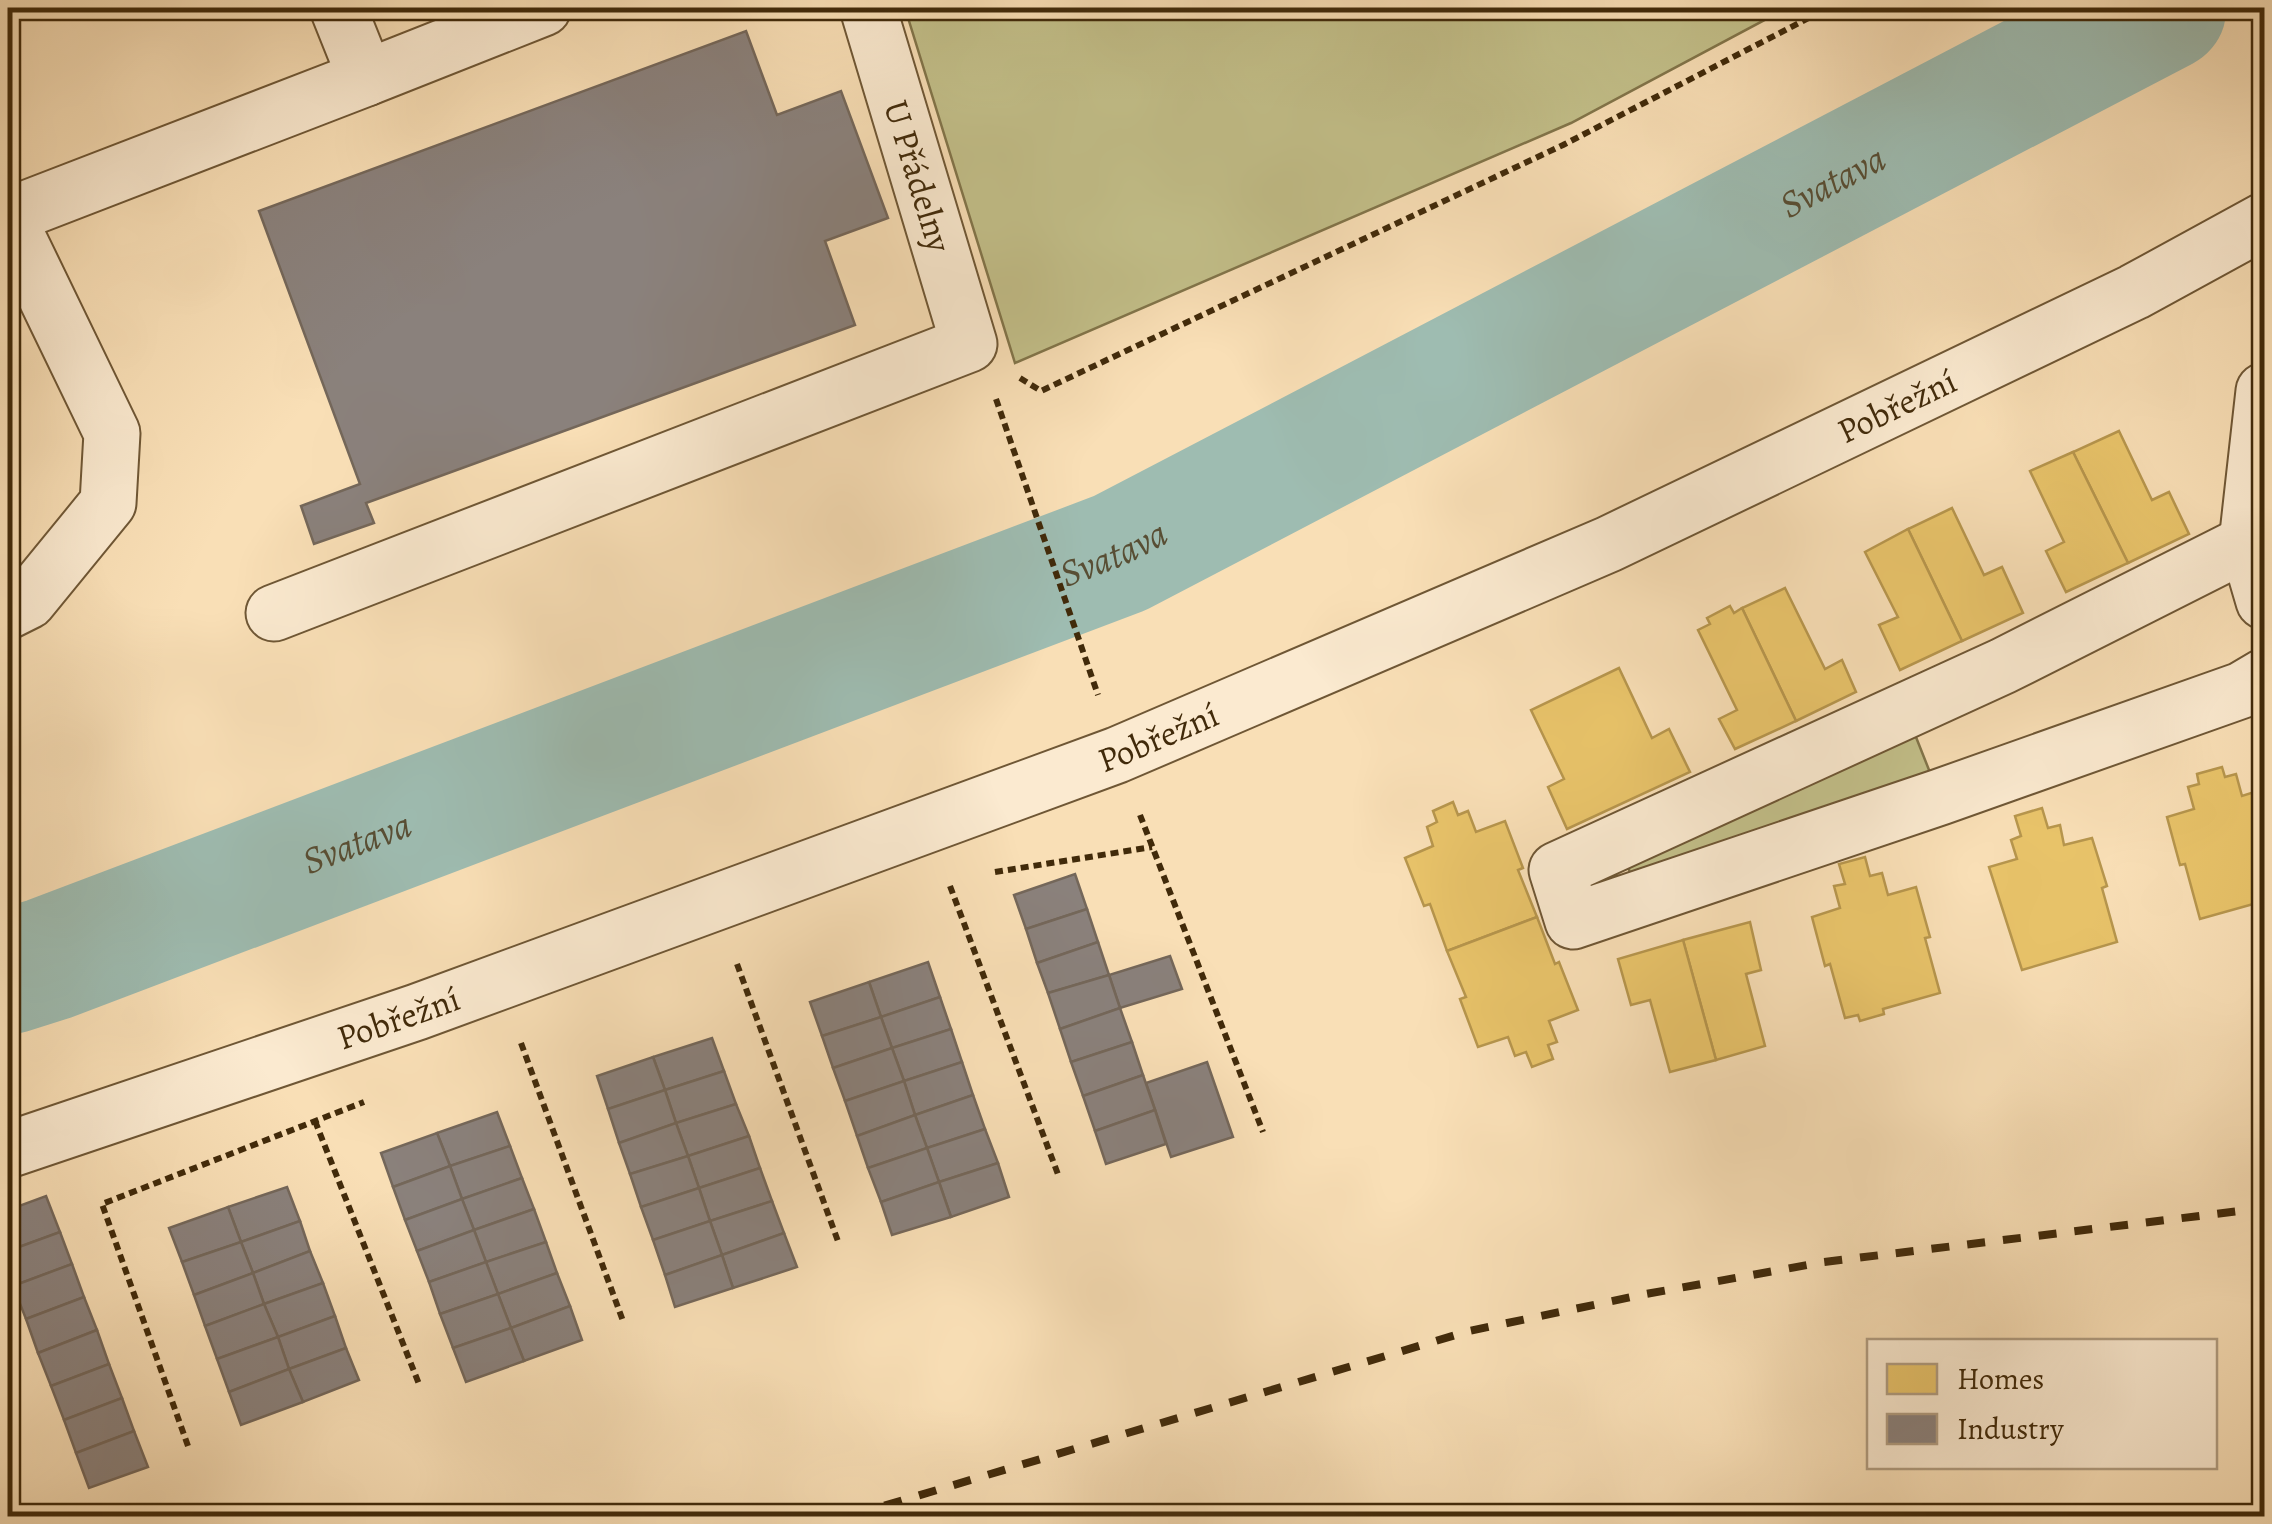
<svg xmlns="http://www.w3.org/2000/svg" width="2272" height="1524" viewBox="0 0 2272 1524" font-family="Alegreya,serif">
<rect width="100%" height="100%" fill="#f9dfb6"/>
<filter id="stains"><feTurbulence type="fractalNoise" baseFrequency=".002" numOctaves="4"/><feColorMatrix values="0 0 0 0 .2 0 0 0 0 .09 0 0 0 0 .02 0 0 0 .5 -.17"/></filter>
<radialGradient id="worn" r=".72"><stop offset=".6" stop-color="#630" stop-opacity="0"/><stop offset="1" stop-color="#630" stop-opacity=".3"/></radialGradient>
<g fill="#c3c08a" stroke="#82754a" stroke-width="2.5">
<polygon points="905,8 1787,8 1571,123 1015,363"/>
<polygon points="1912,727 1931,775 1651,878 1630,873 1626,859"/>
</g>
<g fill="#e9c46a" stroke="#b7964d" stroke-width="2.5">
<polygon points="2119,431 2152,500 2169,492 2189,534 2128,563 2073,452"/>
<polygon points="2073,452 2128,563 2066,592 2046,551 2064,542 2030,471"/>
<polygon points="1952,508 1984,575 2002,567 2023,613 1962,641 1908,529"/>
<polygon points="1908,529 1962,641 1900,670 1879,625 1898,617 1865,552"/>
<polygon points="1785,588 1825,669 1842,660 1856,692 1796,721 1742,608"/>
<polygon points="1730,606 1734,613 1742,608 1796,721 1735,749 1719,719 1737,710 1698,630 1710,624 1707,618"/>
<polygon points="1619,668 1652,738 1669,729 1690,772 1567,829 1548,787 1564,779 1531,710"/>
<polygon points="2222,767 2225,777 2236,774 2242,796 2264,789 2264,901 2200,919 2185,864 2180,865 2167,817 2194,809 2188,787 2199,784 2197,774"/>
<polygon points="1453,802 1458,815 1468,811 1476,832 1505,821 1523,868 1518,870 1537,917 1447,951 1430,904 1424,906 1405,858 1433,846 1427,827 1437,822 1433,811"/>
<polygon points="2042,808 2048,828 2060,825 2064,845 2092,838 2107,886 2102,888 2117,942 2022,970 1989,867 2017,859 2011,840 2021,836 2015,816"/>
<polygon points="1865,857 1870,876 1882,873 1888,895 1916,887 1930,937 1925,938 1940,993 1883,1009 1884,1014 1860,1021 1858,1015 1845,1018 1830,964 1825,966 1812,917 1840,908 1834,886 1845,884 1839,864"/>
<polygon points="1537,917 1555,964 1559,962 1578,1010 1549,1021 1557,1042 1548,1045 1553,1059 1532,1067 1526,1052 1515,1056 1508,1037 1478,1047 1460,999 1466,997 1447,951"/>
<polygon points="1750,922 1761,970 1746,974 1765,1046 1716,1060 1683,940"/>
<polygon points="1683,940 1716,1060 1670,1072 1650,1000 1631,1005 1618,959"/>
</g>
<g fill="#8a817c" stroke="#74675a" stroke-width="2.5">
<polygon points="746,31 777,115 841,91 888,218 825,241 855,325 366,503 374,523 314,544 301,506 360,484 259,211"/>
<polygon points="1075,874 1087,909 1026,929 1014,895"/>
<polygon points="1087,909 1098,942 1037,963 1026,929"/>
<polygon points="1098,942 1109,975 1048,993 1037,963"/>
<polygon points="1170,956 1182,989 1120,1008 1109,975"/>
<polygon points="928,962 940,997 881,1017 869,982"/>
<polygon points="1109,975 1120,1008 1060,1029 1048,993"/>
<polygon points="869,982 881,1017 822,1036 810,1002"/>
<polygon points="940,997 951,1029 892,1048 881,1017"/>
<polygon points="1120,1008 1132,1042 1071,1062 1060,1029"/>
<polygon points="881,1017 892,1048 833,1068 822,1036"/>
<polygon points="951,1029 962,1062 904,1081 892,1048"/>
<polygon points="712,1038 724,1071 665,1090 653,1057"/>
<polygon points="1132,1042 1143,1075 1083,1096 1071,1062"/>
<polygon points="892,1048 904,1081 845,1101 833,1068"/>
<polygon points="653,1057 665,1090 608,1109 597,1076"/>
<polygon points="962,1062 973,1095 915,1115 904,1081"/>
<polygon points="1207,1062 1233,1137 1171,1157 1146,1083"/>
<polygon points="724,1071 736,1104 676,1123 665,1090"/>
<polygon points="1143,1075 1155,1110 1095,1131 1083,1096"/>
<polygon points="904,1081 915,1115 857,1136 845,1101"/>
<polygon points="665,1090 676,1123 619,1143 608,1109"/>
<polygon points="973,1095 985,1129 927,1148 915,1115"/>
<polygon points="736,1104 749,1136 688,1156 676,1123"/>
<polygon points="1155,1110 1166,1144 1106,1164 1095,1131"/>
<polygon points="497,1112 510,1146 450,1166 437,1133"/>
<polygon points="915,1115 927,1148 868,1168 857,1136"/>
<polygon points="676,1123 688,1156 630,1174 619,1143"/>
<polygon points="985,1129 998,1163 939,1182 927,1148"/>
<polygon points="437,1133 450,1166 393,1187 381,1153"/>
<polygon points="749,1136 760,1168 699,1188 688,1156"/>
<polygon points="510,1146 522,1178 462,1199 450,1166"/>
<polygon points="927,1148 939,1182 881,1202 868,1168"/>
<polygon points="688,1156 699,1188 641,1207 630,1174"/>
<polygon points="998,1163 1009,1197 951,1217 939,1182"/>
<polygon points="450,1166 462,1199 405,1220 393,1187"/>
<polygon points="760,1168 772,1201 710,1221 699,1188"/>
<polygon points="522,1178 534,1209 474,1230 462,1199"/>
<polygon points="939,1182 951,1217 892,1235 881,1202"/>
<polygon points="287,1187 300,1221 241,1242 228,1207"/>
<polygon points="699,1188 710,1221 653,1240 641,1207"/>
<polygon points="46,1196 60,1232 8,1251 8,1210"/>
<polygon points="462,1199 474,1230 417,1251 405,1220"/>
<polygon points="772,1201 784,1233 722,1255 710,1221"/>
<polygon points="228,1207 241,1242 182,1262 169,1228"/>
<polygon points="534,1209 546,1242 486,1262 474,1230"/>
<polygon points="300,1221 310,1251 253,1273 241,1242"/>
<polygon points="710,1221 722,1255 665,1275 653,1240"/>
<polygon points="474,1230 486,1262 429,1282 417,1251"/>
<polygon points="60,1232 72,1264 13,1286 8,1272 8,1251"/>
<polygon points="784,1233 797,1267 733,1288 722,1255"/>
<polygon points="241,1242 253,1273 194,1295 182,1262"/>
<polygon points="546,1242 557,1273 498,1294 486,1262"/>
<polygon points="310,1251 323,1283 264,1304 253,1273"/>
<polygon points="722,1255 733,1288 675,1307 665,1275"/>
<polygon points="486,1262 498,1294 440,1314 429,1282"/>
<polygon points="72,1264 84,1297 26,1319 13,1286"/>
<polygon points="253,1273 264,1304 205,1326 194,1295"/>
<polygon points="557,1273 570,1306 511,1328 498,1294"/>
<polygon points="323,1283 335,1316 278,1337 264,1304"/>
<polygon points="498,1294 511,1328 453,1348 440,1314"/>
<polygon points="84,1297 97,1330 38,1353 26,1319"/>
<polygon points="264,1304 278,1337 217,1359 205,1326"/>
<polygon points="570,1306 582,1340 524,1361 511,1328"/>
<polygon points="335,1316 346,1348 289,1369 278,1337"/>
<polygon points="511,1328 524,1361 466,1382 453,1348"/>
<polygon points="97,1330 109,1364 51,1386 38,1353"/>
<polygon points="278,1337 289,1369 229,1392 217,1359"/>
<polygon points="346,1348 359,1380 303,1402 289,1369"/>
<polygon points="109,1364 122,1398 64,1420 51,1386"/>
<polygon points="289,1369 303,1402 241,1425 229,1392"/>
<polygon points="122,1398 134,1431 76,1453 64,1420"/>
<polygon points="134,1431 148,1467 89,1488 76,1453"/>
</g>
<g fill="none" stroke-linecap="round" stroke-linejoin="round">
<path stroke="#9ebcb1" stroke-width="125" id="s1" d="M8,972L49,959L1120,553L2164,8"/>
<defs>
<g id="minor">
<polyline points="366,78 543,8"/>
<polyline points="8,216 366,78 338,8"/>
<polyline points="8,218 112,433 108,503 28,601 8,611"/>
<polyline points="2264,391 2247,543 2264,601"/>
<polyline points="2247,543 2003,666 1557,870 1573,921 1940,797 2242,690 2264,677"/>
<polyline points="274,613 969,344 868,8"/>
<path id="s2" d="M8,1150L417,1012L1117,755L1609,544L2134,292L2264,221"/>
</g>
</defs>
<use href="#minor" stroke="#6f5735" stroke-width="59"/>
<g stroke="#412a0a" stroke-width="6" stroke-dasharray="8 5" stroke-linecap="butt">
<polyline points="1020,378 1041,391 1563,145 1828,8"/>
<polyline points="996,399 1098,695"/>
<polyline points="1140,815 1263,1132"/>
<polyline points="995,872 1152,847"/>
<polyline points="950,886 1059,1177"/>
<polyline points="737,964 839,1244"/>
<polyline points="521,1043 623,1321"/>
<polyline points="315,1121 419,1384"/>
<polyline points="188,1446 102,1204 364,1102"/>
</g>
<use href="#minor" stroke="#fbead0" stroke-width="55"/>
<polyline stroke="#412a0a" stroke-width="8" stroke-dasharray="18 18" stroke-linecap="butt" points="850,1516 1469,1331 1646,1294 1824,1262 2264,1208"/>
</g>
<g text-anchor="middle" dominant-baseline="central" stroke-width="10" stroke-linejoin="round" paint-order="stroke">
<g font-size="35" fill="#412a0a" stroke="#fbead0">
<text transform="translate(918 176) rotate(73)">U Přádelny</text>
<text stroke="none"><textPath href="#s2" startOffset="2032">Pobřežní</textPath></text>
<text stroke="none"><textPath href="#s2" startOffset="1222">Pobřežní</textPath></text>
<text stroke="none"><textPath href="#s2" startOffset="412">Pobřežní</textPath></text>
</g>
<g font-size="38" font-style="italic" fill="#584e34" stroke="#fbead0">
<text stroke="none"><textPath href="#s1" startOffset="1992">Svatava</textPath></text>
<text stroke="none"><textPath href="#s1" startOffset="1182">Svatava</textPath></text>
<text stroke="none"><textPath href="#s1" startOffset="372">Svatava</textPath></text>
</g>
</g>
<rect width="2272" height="1524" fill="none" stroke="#f9dfb6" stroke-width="40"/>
<rect x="10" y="10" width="2252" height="1504" fill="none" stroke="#412a0a" stroke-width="5"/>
<rect x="20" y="20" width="2232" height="1484" fill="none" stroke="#412a0a" stroke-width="2.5"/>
<rect x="1867" y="1339" width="350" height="130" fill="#fbead0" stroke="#b19d81" stroke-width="2.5"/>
<rect x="1887" y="1364" width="50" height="30" fill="#e9c46a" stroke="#b19d81" stroke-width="2.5"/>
<text x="1957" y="1389" font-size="30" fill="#412a0a">Homes</text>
<rect x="1887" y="1414" width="50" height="30" fill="#8a817c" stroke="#b19d81" stroke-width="2.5"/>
<text x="1957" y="1439" font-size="30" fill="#412a0a">Industry</text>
<rect width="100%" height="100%" filter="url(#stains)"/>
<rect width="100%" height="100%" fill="url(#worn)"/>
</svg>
